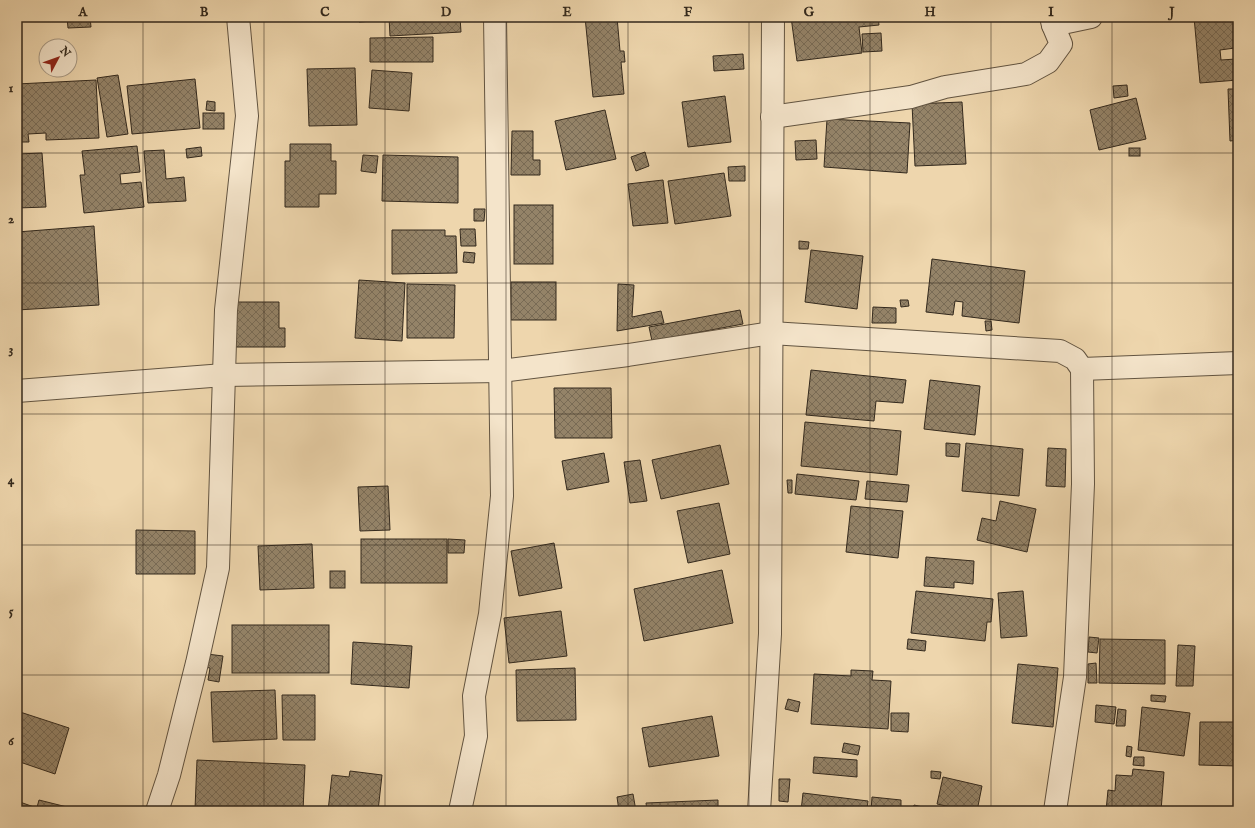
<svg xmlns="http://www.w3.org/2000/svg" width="1255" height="828" viewBox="0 0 1255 828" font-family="'IM FELL English',serif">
<defs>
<pattern id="building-cross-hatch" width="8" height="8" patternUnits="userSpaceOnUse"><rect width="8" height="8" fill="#948368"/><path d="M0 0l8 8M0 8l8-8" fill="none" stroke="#796b55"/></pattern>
</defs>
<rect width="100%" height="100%" fill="#eed6ad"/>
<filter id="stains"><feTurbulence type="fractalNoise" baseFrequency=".005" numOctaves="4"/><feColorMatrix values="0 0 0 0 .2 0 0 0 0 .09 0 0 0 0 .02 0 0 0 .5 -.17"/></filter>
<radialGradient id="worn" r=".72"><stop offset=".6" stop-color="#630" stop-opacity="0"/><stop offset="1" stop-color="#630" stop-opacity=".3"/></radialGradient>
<g fill="url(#building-cross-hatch)" stroke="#33291d" fill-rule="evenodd">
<polygon points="67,17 90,17 91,27 68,28"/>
<polygon points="358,17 373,17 373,21 359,22"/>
<polygon points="389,17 460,17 461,32 390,36"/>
<polygon points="585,17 617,17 620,51 624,51 625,62 621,62 624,94 593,97"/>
<polygon points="791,17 878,17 879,25 859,27 862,53 797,61"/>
<path d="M1194,17H1214V21L1238,19V80L1200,83ZM1235,48L1236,59L1221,60L1220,50Z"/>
<polygon points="881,33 882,51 863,52 862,34"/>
<polygon points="433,37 433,62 370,62 370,38"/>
<polygon points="743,54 744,69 714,71 713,56"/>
<polygon points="355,68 357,125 309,126 307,69"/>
<polygon points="372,70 412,73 409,111 369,108"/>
<polygon points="118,75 128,134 107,137 97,78"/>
<polygon points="195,79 200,128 132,134 127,86"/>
<polygon points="96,80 99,138 46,140 46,133 28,134 29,142 17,142 17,84"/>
<polygon points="1127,85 1128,96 1114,98 1113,86"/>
<polygon points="1228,89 1238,89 1238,140 1230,141"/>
<polygon points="725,96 731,142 688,147 682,102"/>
<polygon points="1136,98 1146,139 1099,150 1090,110"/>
<polygon points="207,101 215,102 215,111 206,110"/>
<polygon points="962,102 966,164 915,166 912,104"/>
<polygon points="605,110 616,159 566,170 555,121"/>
<rect x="203" y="113" width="21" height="16"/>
<polygon points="827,119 910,123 907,173 824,167"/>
<polygon points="512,131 533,131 533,160 540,160 540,175 511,175"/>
<polygon points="816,140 817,159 796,160 795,141"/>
<polygon points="290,144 331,144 331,161 336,161 336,194 319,194 319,207 285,207 285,161 290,161"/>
<polygon points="137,146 140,172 120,174 121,184 141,182 144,207 84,213 80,175 85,175 82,151"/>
<polygon points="201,147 202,156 187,158 186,149"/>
<rect x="1129" y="148" width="11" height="8"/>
<polygon points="164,150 166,179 184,177 186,201 148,203 144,151"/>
<polygon points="645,152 649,166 636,171 631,157"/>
<polygon points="42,153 46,207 17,208 17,154"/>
<polygon points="363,155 378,156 376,173 361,171"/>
<polygon points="383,155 458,157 458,203 382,201"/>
<polygon points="745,166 745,181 729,181 728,167"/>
<polygon points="724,173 731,216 675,224 668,181"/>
<polygon points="663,180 668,223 633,226 628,184"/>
<rect x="514" y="205" width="39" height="59"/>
<polygon points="474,209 485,209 484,221 474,221"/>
<polygon points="94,226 99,305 17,310 17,232"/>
<polygon points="460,229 475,229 476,246 461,246"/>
<polygon points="392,230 445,230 445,236 456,236 457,273 392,274"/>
<polygon points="799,241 809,242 808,249 799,249"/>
<polygon points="811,250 863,256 857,309 805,302"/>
<polygon points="464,252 475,253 474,263 463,262"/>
<polygon points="932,259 1025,271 1019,323 962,316 963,302 955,301 953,315 926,312"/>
<polygon points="359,280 405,283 402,341 355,338"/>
<rect x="511" y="282" width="45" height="38"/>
<polygon points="407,284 455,285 454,338 407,338"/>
<polygon points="618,284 634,285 632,317 661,311 664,323 617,331"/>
<polygon points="900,300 908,300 909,306 901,307"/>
<polygon points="233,302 279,302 279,328 285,328 285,347 234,347"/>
<polygon points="873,307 896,308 896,323 872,323"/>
<polygon points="740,310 743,324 652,341 649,327"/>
<polygon points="985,321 991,321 992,330 986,331"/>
<polygon points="811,370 906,380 903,403 876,401 874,421 806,415"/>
<polygon points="930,380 980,386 975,435 924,429"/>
<polygon points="554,388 611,388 612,438 555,438"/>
<polygon points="805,422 901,431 897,475 801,466"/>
<polygon points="946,443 960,444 959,457 946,456"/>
<polygon points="966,443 1023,449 1019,496 962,491"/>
<polygon points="720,445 729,484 661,499 652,460"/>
<polygon points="1048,448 1066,449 1065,487 1046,486"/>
<polygon points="604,453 609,482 567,490 562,461"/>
<polygon points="640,460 647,501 630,503 624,462"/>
<polygon points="797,474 859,481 856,500 795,494"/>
<polygon points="787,480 792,480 792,493 788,493"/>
<polygon points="867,481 909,485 907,502 865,499"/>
<polygon points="388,486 390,530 360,531 358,487"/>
<polygon points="1000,501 1036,509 1027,552 977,540 982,518 996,521"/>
<polygon points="719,503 730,554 688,563 677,511"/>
<polygon points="851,506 903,511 898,558 846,552"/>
<polygon points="136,530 195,531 195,574 136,574"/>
<rect x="361" y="539" width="86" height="44"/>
<polygon points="448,539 465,540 464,553 448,553"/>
<polygon points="554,543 562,588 519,596 511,551"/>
<polygon points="312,544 314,588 260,590 258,546"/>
<polygon points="926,557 974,561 973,584 954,582 954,588 924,586"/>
<polygon points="722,570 733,623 644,641 634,589"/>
<rect x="330" y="571" width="15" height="17"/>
<polygon points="916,591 993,599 991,622 987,622 985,641 911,633"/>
<polygon points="1023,591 1027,636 1001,638 998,593"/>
<polygon points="561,611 567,656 509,663 504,618"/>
<rect x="232" y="625" width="97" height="48"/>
<polygon points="1089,637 1099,638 1097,653 1088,652"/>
<polygon points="908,639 926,641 925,651 907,649"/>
<polygon points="1100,639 1165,640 1165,684 1099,683"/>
<polygon points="353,642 412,646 409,688 351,684"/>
<polygon points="1178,645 1195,646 1193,686 1176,686"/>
<polygon points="207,654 223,656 219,682 208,680 210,668 205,667"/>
<polygon points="1096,663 1097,683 1088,683 1088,664"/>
<polygon points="1018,664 1058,668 1053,727 1012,723"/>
<polygon points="575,668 576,720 517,721 516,670"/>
<polygon points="851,670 873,671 872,680 891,681 888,729 811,724 814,674 851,676"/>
<polygon points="275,690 277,739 213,742 211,692"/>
<polygon points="282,695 315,695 315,740 283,740"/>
<polygon points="1151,695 1166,696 1165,702 1151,701"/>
<polygon points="788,699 800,702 798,712 785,709"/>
<polygon points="1096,705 1116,707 1114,724 1095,722"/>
<polygon points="1142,707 1190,713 1184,756 1138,750"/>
<polygon points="1118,709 1126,710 1125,726 1116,726"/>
<polygon points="17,711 69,728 55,774 17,761"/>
<polygon points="891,713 909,713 908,732 891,731"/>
<polygon points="712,716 719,756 649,767 642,728"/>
<polygon points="1200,722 1238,722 1238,766 1199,765"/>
<polygon points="844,743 860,746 858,755 842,752"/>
<polygon points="1127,746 1132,747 1131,757 1126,756"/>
<polygon points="814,757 857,760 857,777 813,773"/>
<polygon points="1134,757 1144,757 1144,766 1133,765"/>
<polygon points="197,760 305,765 303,811 241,811 195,809"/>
<polygon points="1133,769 1164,772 1161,811 1106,811 1108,790 1115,791 1116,775 1132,776"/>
<polygon points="350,771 382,775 378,811 328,811 332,775 349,777"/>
<polygon points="931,771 941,772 940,779 931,778"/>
<polygon points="943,777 982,786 977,811 969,811 937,804"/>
<polygon points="779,779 790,779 788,802 779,801"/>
<polygon points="803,793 868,801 867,811 801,811"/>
<polygon points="633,794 636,811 619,811 617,797"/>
<polygon points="872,797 901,800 901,811 871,811"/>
<polygon points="39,800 83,811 36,811"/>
<polygon points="718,800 718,811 647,811 646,803"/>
<polygon points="17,801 34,807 32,811 17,811"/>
<polygon points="914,805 940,811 912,811"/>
</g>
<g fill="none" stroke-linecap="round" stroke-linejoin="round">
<defs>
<g id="street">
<polyline points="1053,25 1091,17"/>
<polyline points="772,117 911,97 945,87 1026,74 1048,62 1061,44 1053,25 1051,17"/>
<polyline points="1082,369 1238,363"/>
<polyline points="17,391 224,375 501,371 628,355 771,333 1060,351 1075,359 1082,369 1083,484 1075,677 1055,811"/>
<polyline points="157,811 169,775 197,663 218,568 226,310 247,116 238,17"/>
<polyline points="460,811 476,736 474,696 490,614 502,496 495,17"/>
<polyline points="759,811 770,634 773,17"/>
</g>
</defs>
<use href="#street" stroke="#625441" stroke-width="24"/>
<use href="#street" stroke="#f4e4ca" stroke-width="22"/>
</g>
<path fill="none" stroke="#33291d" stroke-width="1" stroke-opacity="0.55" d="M143,17V811M264,17V811M385,17V811M506,17V811M628,17V811M749,17V811M870,17V811M991,17V811M1112,17V811M17,153H1238M17,283H1238M17,414H1238M17,545H1238M17,675H1238"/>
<rect width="1255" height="828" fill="none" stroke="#eed6ad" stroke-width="44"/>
<g transform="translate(58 58) rotate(49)"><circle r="19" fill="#f4e4ca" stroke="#a79985"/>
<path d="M0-3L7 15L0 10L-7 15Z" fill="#8f2418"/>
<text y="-6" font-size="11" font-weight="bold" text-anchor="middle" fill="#33291d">N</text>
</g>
<rect x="22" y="22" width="1211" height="784" fill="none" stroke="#33291d" stroke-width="1.5"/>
<g font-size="13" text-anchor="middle" font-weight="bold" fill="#33291d">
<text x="83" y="16">A</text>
<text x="204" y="16">B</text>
<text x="325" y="16">C</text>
<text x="446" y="16">D</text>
<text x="567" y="16">E</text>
<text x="688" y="16">F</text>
<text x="809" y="16">G</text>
<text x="930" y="16">H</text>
<text x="1051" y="16">I</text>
<text x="1172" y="16">J</text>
<text x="11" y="92">1</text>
<text x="11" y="223">2</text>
<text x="11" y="353">3</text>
<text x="11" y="484">4</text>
<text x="11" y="615">5</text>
<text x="11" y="745">6</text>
</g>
<rect width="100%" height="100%" filter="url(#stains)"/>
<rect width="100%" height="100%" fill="url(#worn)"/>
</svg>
